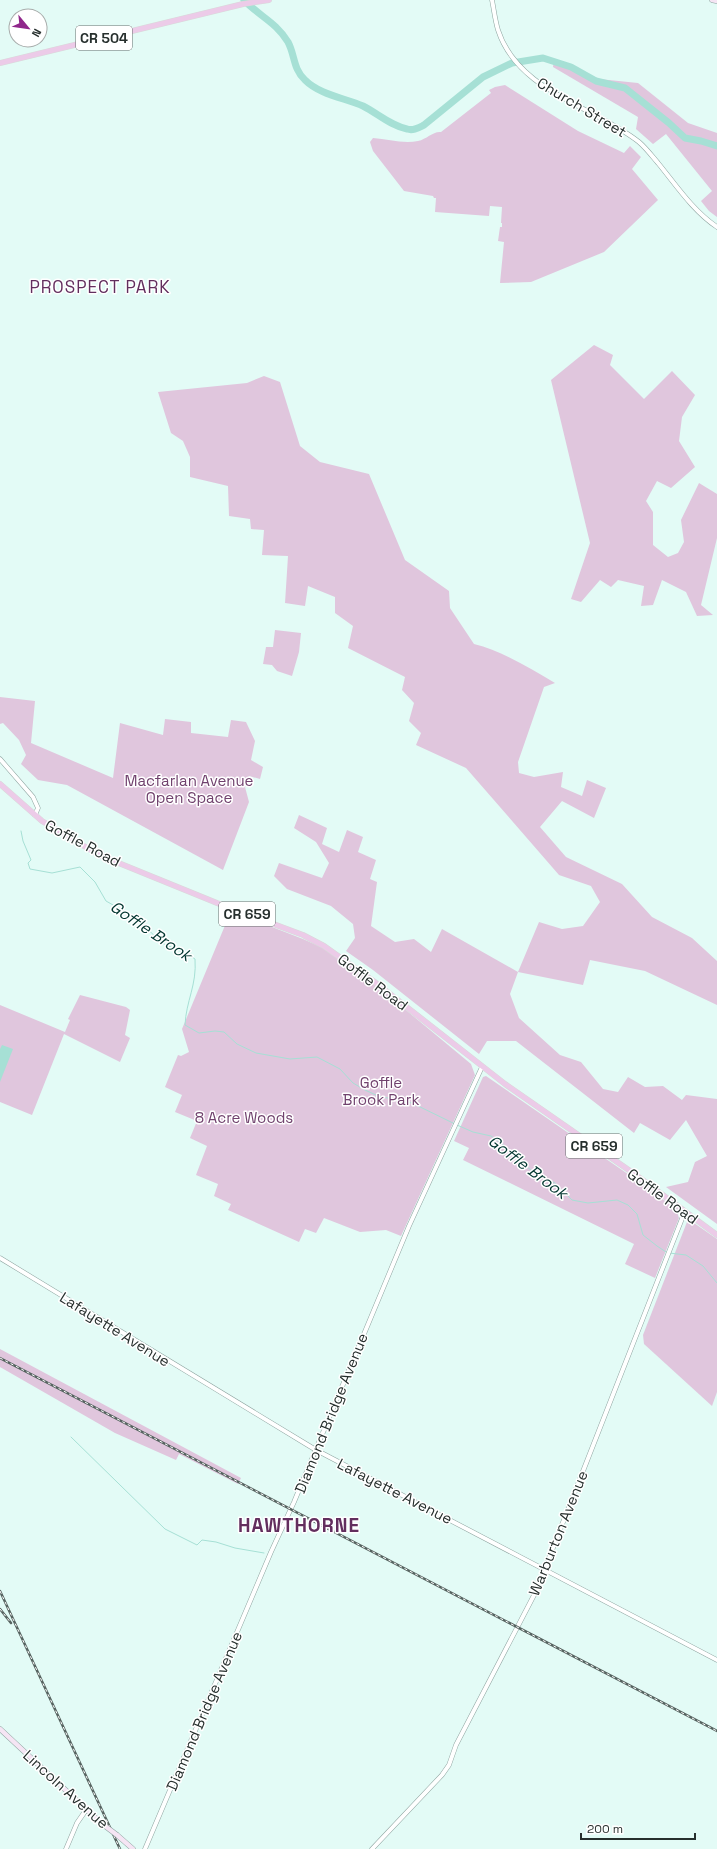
<svg xmlns="http://www.w3.org/2000/svg" width="717" height="1849" viewBox="0 0 717 1849" font-family="'Space Grotesk',sans-serif">
<rect width="100%" height="100%" fill="#e3fbf6"/>
<g fill="#e0c6dd">
<polygon points="554,59 599,79 638,83 688,123 717,133 717,217 709,211 701,201 712,191 666,134 653,144 636,129 638,117 553,67"/>
<path d="M505,85L578,131L624,153L630,146L641,157L632,169L658,200L604,252L531,282L500,283L504,242L498,241L500,227H502V223H501L502,207L490,206L489,216L435,212L436,198H434L433,196L404,191L373,151L370,142L373,138C388,139 403,144 418,141C427,139 433,131 441,132L491,93L489,90L495,87Z"/>
<polygon points="594,345 613,355 610,365 644,399 672,371 695,395 682,417 679,441 695,467 671,488 657,481 646,501 653,512 653,545 668,557 678,553 684,542 681,520 699,483 717,494 717,538 701,605 713,615 697,616 686,592 662,580 653,605 641,606 644,586 618,580 611,587 600,580 581,602 571,599 590,543 551,380"/>
<path d="M264,376L280,382L300,446L320,462L369,474L405,560L449,591L450,608L474,644C502,651 530,668 555,683L544,687L518,762L519,773L534,777L563,772L561,787L582,796L587,780L606,788L594,818L562,801L540,827L566,857L622,884L652,917L692,938L717,961V1005L645,971L590,960L583,985L518,972L510,994L519,1018L560,1055L581,1062L603,1089L618,1092L628,1077L645,1087L663,1086L682,1100L686,1095L717,1099V1224L666,1187L688,1182L695,1162L707,1156L686,1120L670,1140L640,1123L634,1133L516,1041H487L479,1054L373,970L346,951L355,938L353,924L331,906L287,889L274,876L279,863L322,878L329,863L316,842L294,828L299,815L327,828L322,844L339,852L347,830L363,837L358,852L376,860L370,879L377,882L371,926L395,942L414,939L431,952L442,929L518,972L539,922L562,929L583,926L600,902L591,886L559,875L466,768L416,745L421,733L409,721L414,703L402,690L405,677L348,648L353,626L335,613V597L308,586L305,606L285,603L288,556L262,555L264,530L251,529L250,519L229,516L228,486L190,477V457L183,441L171,433L158,392L247,383Z"/>
<polygon points="275,630 301,633 299,652 292,676 277,671 272,665 263,664 266,647 273,647"/>
<polygon points="0,697 35,701 31,743 113,778 120,723 163,735 165,719 191,722 191,733 228,737 231,720 246,722 255,741 251,760 263,767 260,779 249,776 245,787 249,802 223,870 67,785 38,780 21,764 26,755 19,740 3,723 0,724"/>
<polygon points="231,911 303,939 323,948 377,986 471,1064 475,1075 401,1236 386,1230 360,1232 324,1218 316,1233 305,1229 299,1242 228,1210 231,1204 214,1196 218,1184 196,1175 207,1146 190,1138 197,1121 175,1112 182,1095 165,1087 178,1055 181,1056 189,1052 182,1029"/>
<polygon points="80,995 126,1007 130,1010 125,1035 130,1038 120,1062 64,1034 32,1115 0,1102 0,1005 65,1032 70,1020 68,1019"/>
<polygon points="486,1076 638,1181 676,1209 679,1218 655,1278 625,1264 634,1244 463,1160 469,1148 454,1141 483,1077"/>
<polygon points="687,1222 694,1223 717,1239 717,1392 712,1406 644,1344 643,1335"/>
<polygon points="0,1349 241,1478 238,1484 179,1454 176,1460 115,1433 0,1367"/>
</g>
<polygon fill="#a6e0d5" points="2,1045 13,1049 0,1082 0,1049"/>
<g fill="none" stroke-linecap="round" stroke-linejoin="round">
<g stroke="#a6e0d5" stroke-width="1">
<path d="M21,831L23,841L31,860L28,863L30,869L52,873L80,867L95,882L106,901L136,918L162,943L189,955L195,959C197,985 186,1001 185,1025L199,1033L215,1031L224,1032L237,1044L256,1053L290,1059L317,1057L340,1069L353,1083L365,1090L378,1096L412,1103L455,1124"/>
<polyline points="457,1125 473,1132 491,1136 505,1146 511,1154 537,1175 555,1183 572,1200 588,1203 617,1200 628,1205 637,1214 643,1235 657,1246 666,1252"/>
<polyline points="669,1253 686,1255 703,1266 717,1283"/>
<polyline points="71,1437 165,1529 197,1545 202,1540 216,1542 235,1548 264,1553"/>
</g>
<path stroke="#a6e0d5" stroke-width="7" d="M244,0C259,16 276,22 288,42C295,55 293,69 305,80C320,95 345,98 363,106C377,113 391,126 407,129C413,131 418,128 424,125L483,77L512,63L543,58L571,67L596,81L625,88L669,123L685,138L701,141L717,146"/>
<defs>
<g id="tertiary">
<path d="M492,0C494,10 495,20 498,30C518,92 594,106 639,142C646,148 652,156 658,163C676,185 693,211 717,227"/>
<polyline points="0,759 33,797 38,808 35,815"/>
<polyline points="0,1258 316,1450 717,1660"/>
<polyline points="66,1849 77,1823 86,1810"/>
<polyline points="145,1849 271,1552 294,1502 409,1226 482,1067"/>
<polyline points="372,1849 442,1775 449,1765 456,1745 545,1574 547,1563 685,1211"/>
</g>
<g id="secondary">
<polyline points="712,0 717,1"/>
<polyline points="0,1729 101,1823"/>
<polyline points="117,1835 133,1849"/>
</g>
<g id="primary">
<polyline points="0,63 243,4 269,0"/>
<polyline points="0,784 42,821 99,855 217,903 303,935 324,946 376,983 505,1084 633,1173 717,1235"/>
</g>
</defs>
<use href="#tertiary" stroke="#8ea4a0" stroke-width="5"/>
<use href="#secondary" stroke="#8ea4a0" stroke-width="5.5"/>
<use href="#primary" stroke="#d8dad9" stroke-width="6"/>
<use href="#tertiary" stroke="#fff" stroke-width="4"/>
<use href="#secondary" stroke="#f5e5f4" stroke-width="4.5"/>
<use href="#primary" stroke="#eccbe8" stroke-width="5"/>
<defs>
<g id="rail">
<polyline points="0,1358 717,1731"/>
<polyline points="0,1591 120,1849"/>
<polyline points="0,1609 11,1623"/>
</g>
</defs>
<use href="#rail" stroke="#566360" stroke-width="2.5"/>
<use href="#rail" stroke="#fff" stroke-width="1" stroke-dasharray="3" stroke-linecap="butt"/>
<defs>
<polyline id="secondary-bridge" points="101,1823 117,1835"/>
</defs>
<use href="#secondary-bridge" stroke="#8ea4a0" stroke-width="5.5" stroke-linecap="butt"/>
<use href="#secondary-bridge" stroke="#f5e5f4" stroke-width="4.5"/>
</g>
<g text-anchor="middle" dominant-baseline="central" stroke-width="3" stroke-linejoin="round" paint-order="stroke">
<g fill="#fff" stroke="#676d6c" stroke-width="1">
<rect x="76" y="26" width="56" height="24" rx="3"/>
<rect x="219" y="902" width="56" height="24" rx="3"/>
<rect x="566" y="1134" width="56" height="24" rx="3"/>
</g>
<g font-size="14" font-weight="bold" fill="#262f2d">
<text x="104" y="38">CR 504</text>
<text x="247" y="914">CR 659</text>
<text x="594" y="1146">CR 659</text>
</g>
<g font-size="15" fill="#262f2d" stroke="#fff">
<text transform="translate(582 107) rotate(31)">Church Street</text>
<text transform="translate(83 843) rotate(28)">Goffle Road</text>
<text transform="translate(373 982) rotate(37)">Goffle Road</text>
<text transform="translate(663 1196) rotate(36)">Goffle Road</text>
<text transform="translate(115 1329) rotate(32)">Lafayette Avenue</text>
<text transform="translate(331 1413) rotate(-68)">Diamond Bridge Avenue</text>
<text transform="translate(395 1491) rotate(27)">Lafayette Avenue</text>
<text transform="translate(558 1533) rotate(-68)">Warburton Avenue</text>
<text transform="translate(204 1711) rotate(-67)">Diamond Bridge Avenue</text>
<text transform="translate(66 1789) rotate(42)">Lincoln Avenue</text>
</g>
<g font-size="15" fill="#70416d" stroke="#fff">
<text x="189" y="780">Macfarlan Avenue<tspan x="189" dy="17">Open Space</tspan></text>
<text x="381" y="1082">Goffle<tspan x="381" dy="17">Brook Park</tspan></text>
<text x="244" y="1117">8 Acre Woods</text>
</g>
<g font-size="16" font-style="italic" fill="#00352f" stroke="#fff">
<text transform="translate(151 931) rotate(34)">Goffle Brook</text>
<text transform="translate(528 1167) rotate(37)">Goffle Brook</text>
</g>
<g font-size="17" letter-spacing="1" fill="#622e5e" stroke="#fff">
<text x="100" y="287">PROSPECT PARK</text>
</g>
<g font-size="19" font-weight="bold" letter-spacing="1" fill="#622e5e" stroke="#fff">
<text x="299" y="1525">HAWTHORNE</text>
</g>
</g>
<g transform="translate(28 28) rotate(119)"><circle r="19" fill="#ffffff" stroke="#a8acab"/>
<path d="M0-3L7 15L0 10L-7 15Z" fill="#90278b"/>
<text y="-6" font-size="11" font-weight="bold" text-anchor="middle" fill="#262f2d">N</text>
</g>
<path d="M581 1833v6h114v-6" fill="none" stroke="#262f2d" stroke-width="2"/>
<text x="587" y="1833" font-size="12" fill="#262f2d" stroke="#ffffff" stroke-width="3" paint-order="stroke">200 m</text>
</svg>
